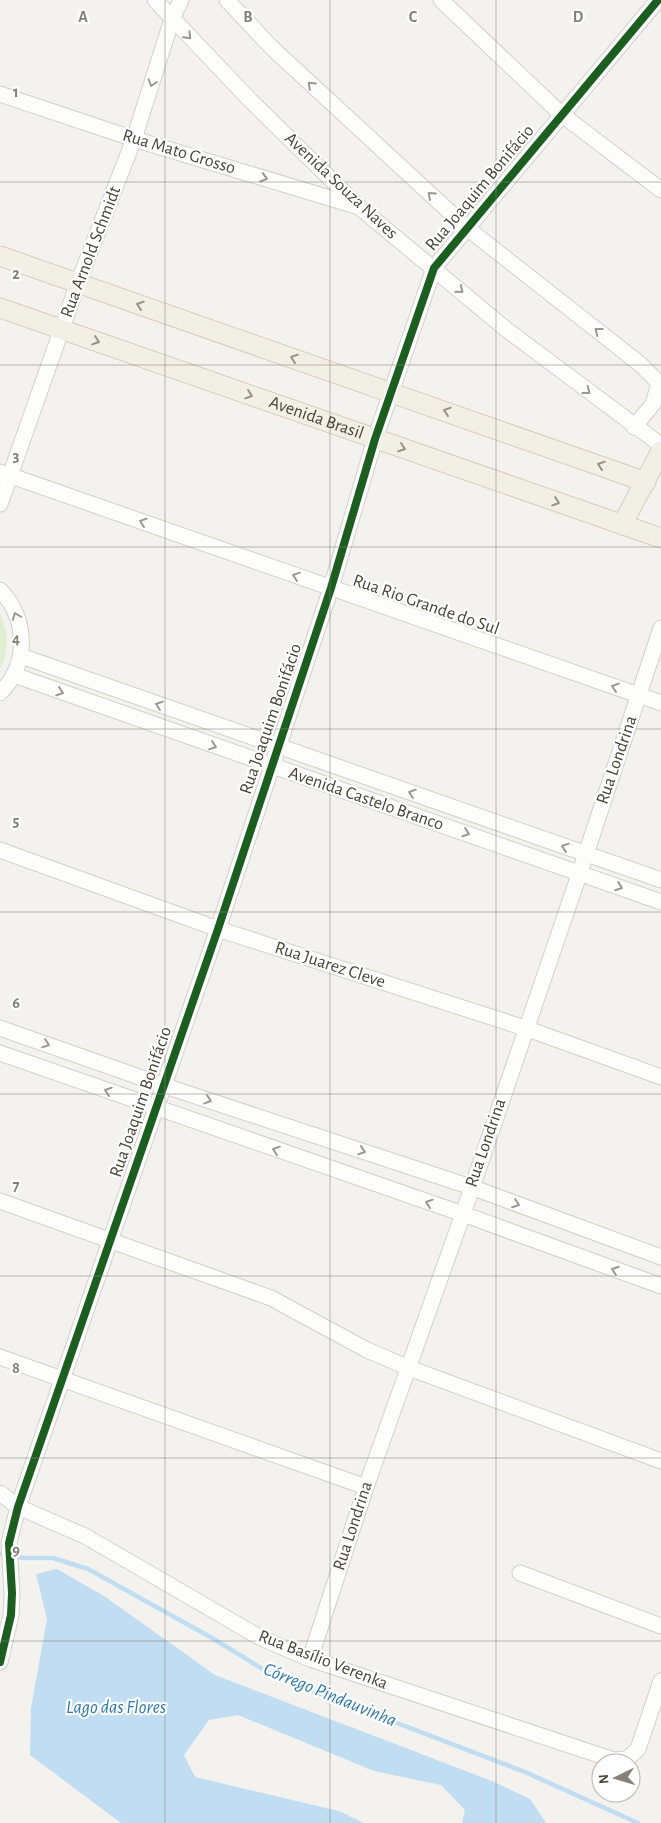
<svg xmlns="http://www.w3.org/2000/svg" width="661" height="1823" viewBox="0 0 661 1823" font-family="'Alegreya Sans',sans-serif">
<rect width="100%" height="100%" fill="#f4f2ee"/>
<path fill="#e1eecf" d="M0,613C8,633 10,649 0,669Z"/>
<polygon fill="#c0ddf1" points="57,1569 104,1596 215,1675 492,1781 530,1799 546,1823 462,1823 465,1810 441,1785 374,1771 238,1715 209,1720 184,1755 195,1777 339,1811 364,1823 121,1823 30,1755 31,1708 47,1619 36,1574"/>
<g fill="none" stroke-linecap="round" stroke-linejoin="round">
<polyline stroke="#c0ddf1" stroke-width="4.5" points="0,1554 24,1558 53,1558 88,1569 212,1638 274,1676 525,1772 638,1823"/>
<defs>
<g id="minor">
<polyline points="155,0 249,99 359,207 507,330 661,445"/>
<polyline points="227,0 271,47 467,228 640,364 661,385"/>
<polyline points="441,0 561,114 661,190"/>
<polyline points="0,94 134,139 356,206"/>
<polyline points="634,427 653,404 659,384"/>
<polyline points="0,472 661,703"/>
<polyline points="0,504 78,283 134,139 172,19 181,0"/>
<path d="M0,590C28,618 29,665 0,693"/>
<polyline points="21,656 661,880"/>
<polyline points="14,675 661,902"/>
<polyline points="0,850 218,929 525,1028 661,1077"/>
<polyline points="0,1028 162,1085 471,1187 661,1257"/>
<polyline points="0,1053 463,1214 661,1286"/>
<polyline points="0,1201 271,1298 367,1350 409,1368 661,1461"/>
<polyline points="0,1357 366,1487"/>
<polyline points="0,1493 18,1507 85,1536 259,1637 310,1659 614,1760 627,1759 638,1749 661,1681"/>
<polyline points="520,1573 661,1626"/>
<polyline points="310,1659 366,1487 463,1214 580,872 661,628"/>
<polyline points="0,1662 11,1615 12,1593 9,1543 18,1507 218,929 331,588 375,439 434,268 658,0"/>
</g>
<g id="major">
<polyline points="0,256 646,482"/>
<path id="s1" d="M0,308L661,538"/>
<polyline points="622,525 661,451"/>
</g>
</defs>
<use href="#minor" stroke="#d2d0cb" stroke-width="17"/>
<use href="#major" stroke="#d6cebb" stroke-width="21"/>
<use href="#minor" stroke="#fdfdfc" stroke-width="15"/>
<use href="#major" stroke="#f2efe6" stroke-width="19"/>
<defs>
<polyline id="cycleway" points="0,1662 11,1615 12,1593 9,1543 18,1507 218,929 331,588 375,439 434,268 658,0"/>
</defs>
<use href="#cycleway" stroke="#fff" stroke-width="11"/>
<use href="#cycleway" stroke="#1b5e20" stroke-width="8"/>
</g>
<defs><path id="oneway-chevron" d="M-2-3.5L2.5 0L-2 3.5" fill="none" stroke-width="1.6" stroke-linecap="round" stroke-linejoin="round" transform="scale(1.25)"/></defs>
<g stroke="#9b9791">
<use href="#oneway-chevron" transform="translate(188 36) rotate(46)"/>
<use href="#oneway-chevron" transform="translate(152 83) rotate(108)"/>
<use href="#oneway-chevron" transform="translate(311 85) rotate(-137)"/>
<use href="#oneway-chevron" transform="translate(264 178) rotate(17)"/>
<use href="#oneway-chevron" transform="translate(431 195) rotate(-138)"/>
<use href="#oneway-chevron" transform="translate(460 290) rotate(40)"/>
<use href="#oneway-chevron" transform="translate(598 331) rotate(-142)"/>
<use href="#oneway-chevron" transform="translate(587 391) rotate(37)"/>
<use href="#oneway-chevron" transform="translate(143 522) rotate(-161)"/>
<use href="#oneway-chevron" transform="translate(296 576) rotate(-161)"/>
<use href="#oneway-chevron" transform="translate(16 616) rotate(-111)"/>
<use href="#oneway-chevron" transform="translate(615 687) rotate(-161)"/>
<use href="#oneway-chevron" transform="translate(60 692) rotate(19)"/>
<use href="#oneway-chevron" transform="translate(159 705) rotate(-161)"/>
<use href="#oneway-chevron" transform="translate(213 746) rotate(19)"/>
<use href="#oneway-chevron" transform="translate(412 793) rotate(-161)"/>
<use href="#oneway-chevron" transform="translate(466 833) rotate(19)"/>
<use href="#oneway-chevron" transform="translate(565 847) rotate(-161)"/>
<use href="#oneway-chevron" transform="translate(619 887) rotate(20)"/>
<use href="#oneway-chevron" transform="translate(46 1044) rotate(19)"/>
<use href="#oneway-chevron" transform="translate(108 1091) rotate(-161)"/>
<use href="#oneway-chevron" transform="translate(208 1100) rotate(18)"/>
<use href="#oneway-chevron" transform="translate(276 1150) rotate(-161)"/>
<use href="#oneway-chevron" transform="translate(362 1151) rotate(18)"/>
<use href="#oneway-chevron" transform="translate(429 1203) rotate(-161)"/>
<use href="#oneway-chevron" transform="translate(516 1204) rotate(20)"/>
<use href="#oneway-chevron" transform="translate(615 1270) rotate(-160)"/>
</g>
<g stroke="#969187">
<use href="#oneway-chevron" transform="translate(140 305) rotate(-161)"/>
<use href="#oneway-chevron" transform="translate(96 341) rotate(19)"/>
<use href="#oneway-chevron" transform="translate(294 358) rotate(-161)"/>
<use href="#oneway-chevron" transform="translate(249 395) rotate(19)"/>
<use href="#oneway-chevron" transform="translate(447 411) rotate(-161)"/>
<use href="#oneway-chevron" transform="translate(402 448) rotate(19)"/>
<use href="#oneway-chevron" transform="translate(601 465) rotate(-161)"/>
<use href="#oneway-chevron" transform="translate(556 502) rotate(19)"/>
</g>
<path fill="none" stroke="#868178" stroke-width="1" stroke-opacity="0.55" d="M165,0V1823M330,0V1823M496,0V1823M0,182H661M0,365H661M0,547H661M0,729H661M0,912H661M0,1094H661M0,1276H661M0,1458H661M0,1641H661"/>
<g text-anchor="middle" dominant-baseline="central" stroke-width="4.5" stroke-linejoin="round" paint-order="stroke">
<g font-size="18" fill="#4b4439" stroke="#fff">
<text transform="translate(179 152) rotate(17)">Rua Mato Grosso</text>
<text transform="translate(341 186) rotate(43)">Avenida Souza Naves</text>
<text transform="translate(480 188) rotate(-50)">Rua Joaquim Bonifácio</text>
<text transform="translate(91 252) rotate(-69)">Rua Arnold Schmidt</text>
<text stroke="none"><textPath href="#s1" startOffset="335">Avenida Brasil</textPath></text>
<text transform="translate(426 605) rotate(19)">Rua Rio Grande do Sul</text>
<text transform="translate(271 719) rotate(-71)">Rua Joaquim Bonifácio</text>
<text transform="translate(617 760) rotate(-71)">Rua Londrina</text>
<text transform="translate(366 799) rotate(19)">Avenida Castelo Branco</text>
<text transform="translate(330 965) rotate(18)">Rua Juarez Cleve</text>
<text transform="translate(141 1102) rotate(-71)">Rua Joaquim Bonifácio</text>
<text transform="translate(486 1143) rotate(-71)">Rua Londrina</text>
<text transform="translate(353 1526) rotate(-72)">Rua Londrina</text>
<text transform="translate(323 1660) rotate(21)">Rua Basílio Verenka</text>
</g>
<g font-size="19" font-style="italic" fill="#2e7ab2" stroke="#fff">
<text transform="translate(330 1695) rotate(22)">Córrego Pindauvinha</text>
<text x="116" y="1707">Lago das Flores</text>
</g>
</g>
<g font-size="16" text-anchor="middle" font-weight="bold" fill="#868178" stroke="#fff" stroke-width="4.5" stroke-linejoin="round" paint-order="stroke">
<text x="83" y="22">A</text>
<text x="248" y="22">B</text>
<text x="413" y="22">C</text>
<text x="578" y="22">D</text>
<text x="16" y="97">1</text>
<text x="16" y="279">2</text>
<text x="16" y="461">3</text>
<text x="16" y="644">4</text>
<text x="16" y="826">5</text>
<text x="16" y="1008">6</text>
<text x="16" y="1191">7</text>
<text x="16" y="1373">8</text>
<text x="16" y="1555">9</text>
</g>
<g transform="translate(616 1778) rotate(265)"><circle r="24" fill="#ffffff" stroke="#b7b4b0"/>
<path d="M0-4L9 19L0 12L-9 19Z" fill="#868178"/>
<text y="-8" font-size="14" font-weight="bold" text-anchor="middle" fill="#4b4439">N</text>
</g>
</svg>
